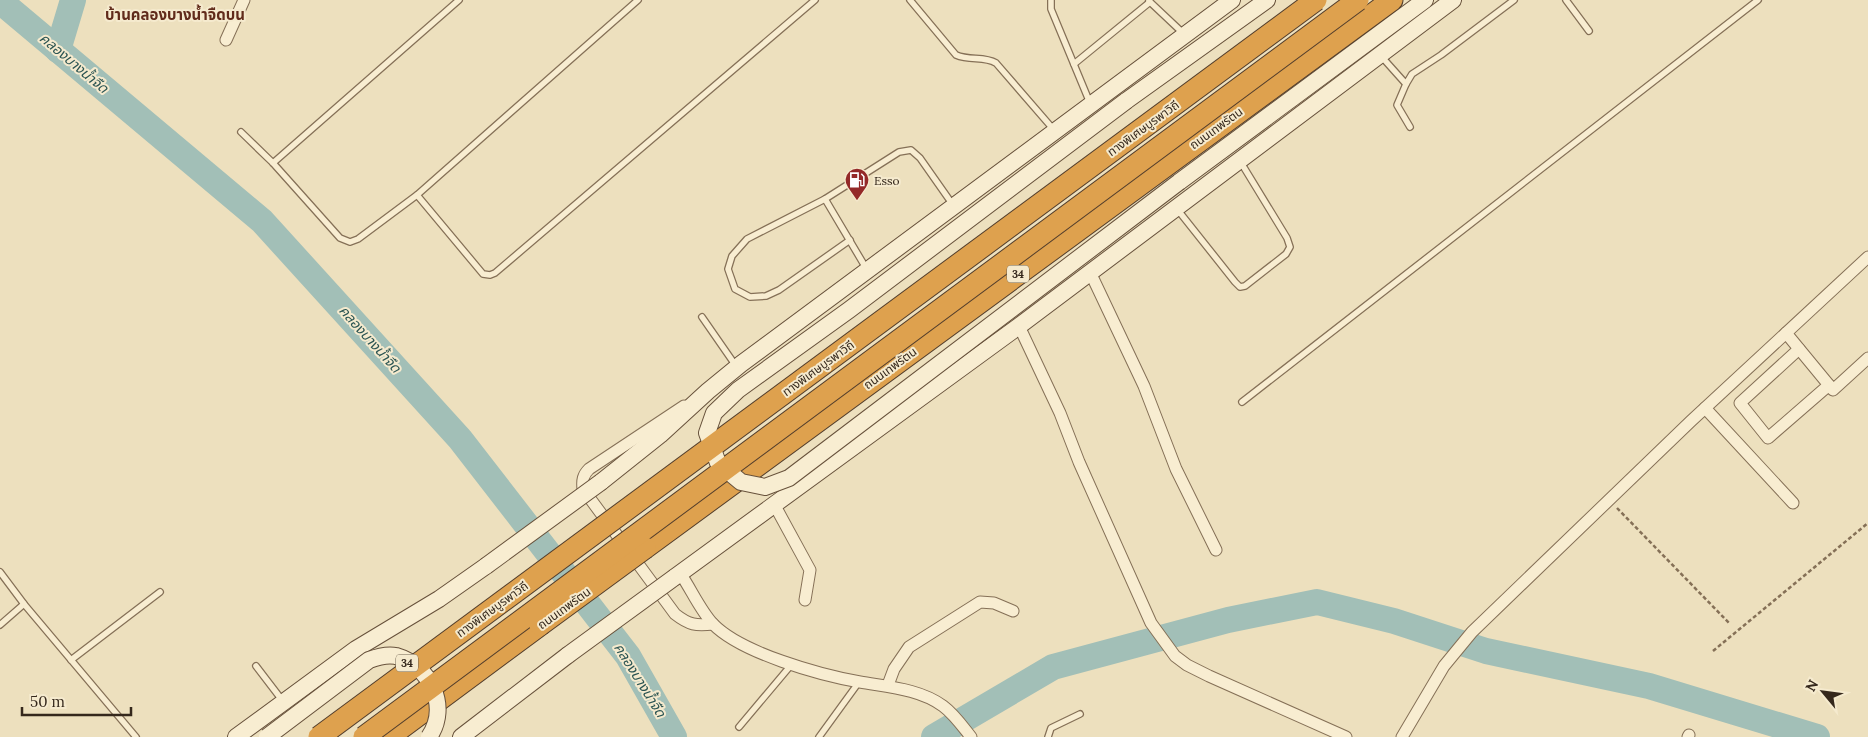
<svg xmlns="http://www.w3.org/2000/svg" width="1868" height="737" viewBox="0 0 1868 737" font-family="Lora,'Noto Sans Thai',serif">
<rect width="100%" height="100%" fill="#ede0be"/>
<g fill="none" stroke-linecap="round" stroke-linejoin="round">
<g stroke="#a2bfb7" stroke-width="26">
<polyline points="0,1 262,221 460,439 628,656 674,737"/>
<polyline points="58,50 73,0"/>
<polyline points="934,737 1053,667 1228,620 1317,602 1394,621 1486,651 1649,686 1817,737"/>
</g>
<defs>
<g id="lane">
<path d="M910,0L956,55C970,61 984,56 996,63L1054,130"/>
<polyline points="1051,0 1051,9 1090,103"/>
<polyline points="1566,0 1589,31"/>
<polyline points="1149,1 1184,34"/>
<polyline points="1381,56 1406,84 1412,74 1441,55 1514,0"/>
<polyline points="1074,64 1150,2"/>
<polyline points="1406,84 1397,105 1410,127"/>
<polyline points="241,132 273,163 340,238 350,242 358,239 417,195 638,0"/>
<polyline points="273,163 459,0"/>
<polyline points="417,195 483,274 490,275 495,273 815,0"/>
<polyline points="825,199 866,268"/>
<polyline points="1177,209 1235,282 1240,287 1245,286 1286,254 1290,247 1287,238 1240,161"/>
<polyline points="850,240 779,290 766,296 750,297 735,289 728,269 732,256 747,239 825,199 899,152 911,150 920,158 953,205"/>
<polyline points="702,317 736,366"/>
<polyline points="1242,402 1758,0"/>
<polyline points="0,572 24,604 136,737"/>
<polyline points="0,625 24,604"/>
<polyline points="71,660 160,592"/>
<polyline points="256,666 282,700"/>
<polyline points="739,727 792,664"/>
<polyline points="819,737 859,682"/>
<polyline points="1048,737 1051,728 1080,714"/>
</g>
<g id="street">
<polyline points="226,40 244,0"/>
<polyline points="1090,272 1144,386 1176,469 1216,550"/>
<polyline points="1019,326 1060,413 1079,462 1151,623 1175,656 1187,665 1209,676 1346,737"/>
<polyline points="1786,333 1833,390 1868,358"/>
<polyline points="1799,349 1740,403 1768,438 1829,385"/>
<path d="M684,406L589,469C583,475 582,480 583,489L675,614C689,625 696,626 713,624"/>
<polyline points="1705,408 1793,503"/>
<polyline points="774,504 810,570 805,600"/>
<path d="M680,573C691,589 700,610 713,624C741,653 820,675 860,682C888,687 920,689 943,706C954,714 963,727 971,737"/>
<polyline points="888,685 894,669 909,647 980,602 994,603 1013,611"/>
<polyline points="1402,737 1444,666 1472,632 1691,421 1868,257"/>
<polyline points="1688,737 1689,735"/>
</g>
<g id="secondary">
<polyline points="1126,101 1267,0"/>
<polyline points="1179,182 1425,0"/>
<polyline points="601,482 660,435 708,391 741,364 1232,0"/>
<polyline points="675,577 1019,326 1453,0"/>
<polyline points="236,737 356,649 439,599 486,566"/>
<polyline points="461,737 568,655"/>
</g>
<g id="highway">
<polyline points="645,548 1392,0"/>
<polyline points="389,737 540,625"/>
</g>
</defs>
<use href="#lane" stroke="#857057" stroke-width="8"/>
<use href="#street" stroke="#857057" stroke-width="13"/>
<use href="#secondary" stroke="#67513b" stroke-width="18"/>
<use href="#highway" stroke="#533e2c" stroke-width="23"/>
<g stroke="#857057" stroke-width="2.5" stroke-dasharray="4 2.5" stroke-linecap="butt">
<polyline points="1617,508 1730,624"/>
<polyline points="1713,651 1868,523"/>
</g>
<use href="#lane" stroke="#f8edd1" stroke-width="5.5"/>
<use href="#street" stroke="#f8edd1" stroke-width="11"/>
<use href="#secondary" stroke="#f8edd1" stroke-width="16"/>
<use href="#highway" stroke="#dea14e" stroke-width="21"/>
<defs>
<g id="secondary-bridge">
<polyline points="1126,101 849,310 738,390 714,413 707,433 718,463 741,482 765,487 789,478 1179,182"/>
<polyline points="486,566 601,482"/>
<polyline points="568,655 675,577"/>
<path d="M267,737L369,660C377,657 387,654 396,656C430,666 450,706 429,737"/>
</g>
<g id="highway-bridge">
<polyline points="540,625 645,548"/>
<polyline points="319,737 1316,0"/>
<polyline points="364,737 1358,0"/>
</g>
</defs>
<use href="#secondary-bridge" stroke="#67513b" stroke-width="18" stroke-linecap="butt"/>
<use href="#highway-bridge" stroke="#533e2c" stroke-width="23" stroke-linecap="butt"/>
<use href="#secondary-bridge" stroke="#f8edd1" stroke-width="16"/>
<use href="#highway-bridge" stroke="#dea14e" stroke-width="21"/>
</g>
<defs>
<symbol id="fuel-pin" viewBox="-11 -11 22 30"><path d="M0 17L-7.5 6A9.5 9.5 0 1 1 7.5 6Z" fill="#942928" stroke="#f5eace"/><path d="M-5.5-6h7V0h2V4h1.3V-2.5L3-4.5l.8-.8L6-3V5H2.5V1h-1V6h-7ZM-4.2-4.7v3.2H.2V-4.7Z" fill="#fff"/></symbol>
</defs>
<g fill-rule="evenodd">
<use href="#fuel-pin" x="843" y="166" width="28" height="38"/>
</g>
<g text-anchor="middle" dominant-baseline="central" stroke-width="4" stroke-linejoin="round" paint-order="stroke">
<g fill="#f5eace" stroke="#6f6251" stroke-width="1">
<rect x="1007" y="265.5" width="22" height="17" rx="4"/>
<rect x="396" y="654.5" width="22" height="17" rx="4"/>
</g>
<g font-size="11" font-weight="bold" fill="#35281c">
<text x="1018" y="274">34</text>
<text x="407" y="663">34</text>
</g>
<g font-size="12" fill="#35281c" stroke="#f5eace">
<text transform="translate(1143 128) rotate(-36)">ทางพิเศษบูรพาวิถี</text>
<text transform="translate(1216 128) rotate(-36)">ถนนเทพรัตน</text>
<text transform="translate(818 368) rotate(-36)">ทางพิเศษบูรพาวิถี</text>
<text transform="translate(890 368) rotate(-36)">ถนนเทพรัตน</text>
<text transform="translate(564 608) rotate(-36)">ถนนเทพรัตน</text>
<text transform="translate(492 609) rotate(-36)">ทางพิเศษบูรพาวิถี</text>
</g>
<g font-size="12" fill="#35281c" stroke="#f5eace" text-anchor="start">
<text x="874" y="180">Esso</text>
</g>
<g font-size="14" font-style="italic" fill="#2b5452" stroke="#f5eace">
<text transform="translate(74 63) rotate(40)">คลองบางน้ำจืด</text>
<text transform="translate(370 339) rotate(48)">คลองบางน้ำจืด</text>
<text transform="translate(640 680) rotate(58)">คลองบางน้ำจืด</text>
</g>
<g font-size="15" font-weight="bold" fill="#612b1b" stroke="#f5eace">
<text x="175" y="14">บ้านคลองบางน้ำจืดบน</text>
</g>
</g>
<g transform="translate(1823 692) rotate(299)" stroke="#f5eace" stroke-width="4" paint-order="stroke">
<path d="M0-4L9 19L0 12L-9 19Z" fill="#35281c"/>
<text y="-8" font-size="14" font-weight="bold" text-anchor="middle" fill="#35281c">N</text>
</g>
<path d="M22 707v8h109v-8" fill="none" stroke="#35281c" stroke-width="2.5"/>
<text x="30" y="707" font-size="15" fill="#35281c" stroke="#f5eace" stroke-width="4" paint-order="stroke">50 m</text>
</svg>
